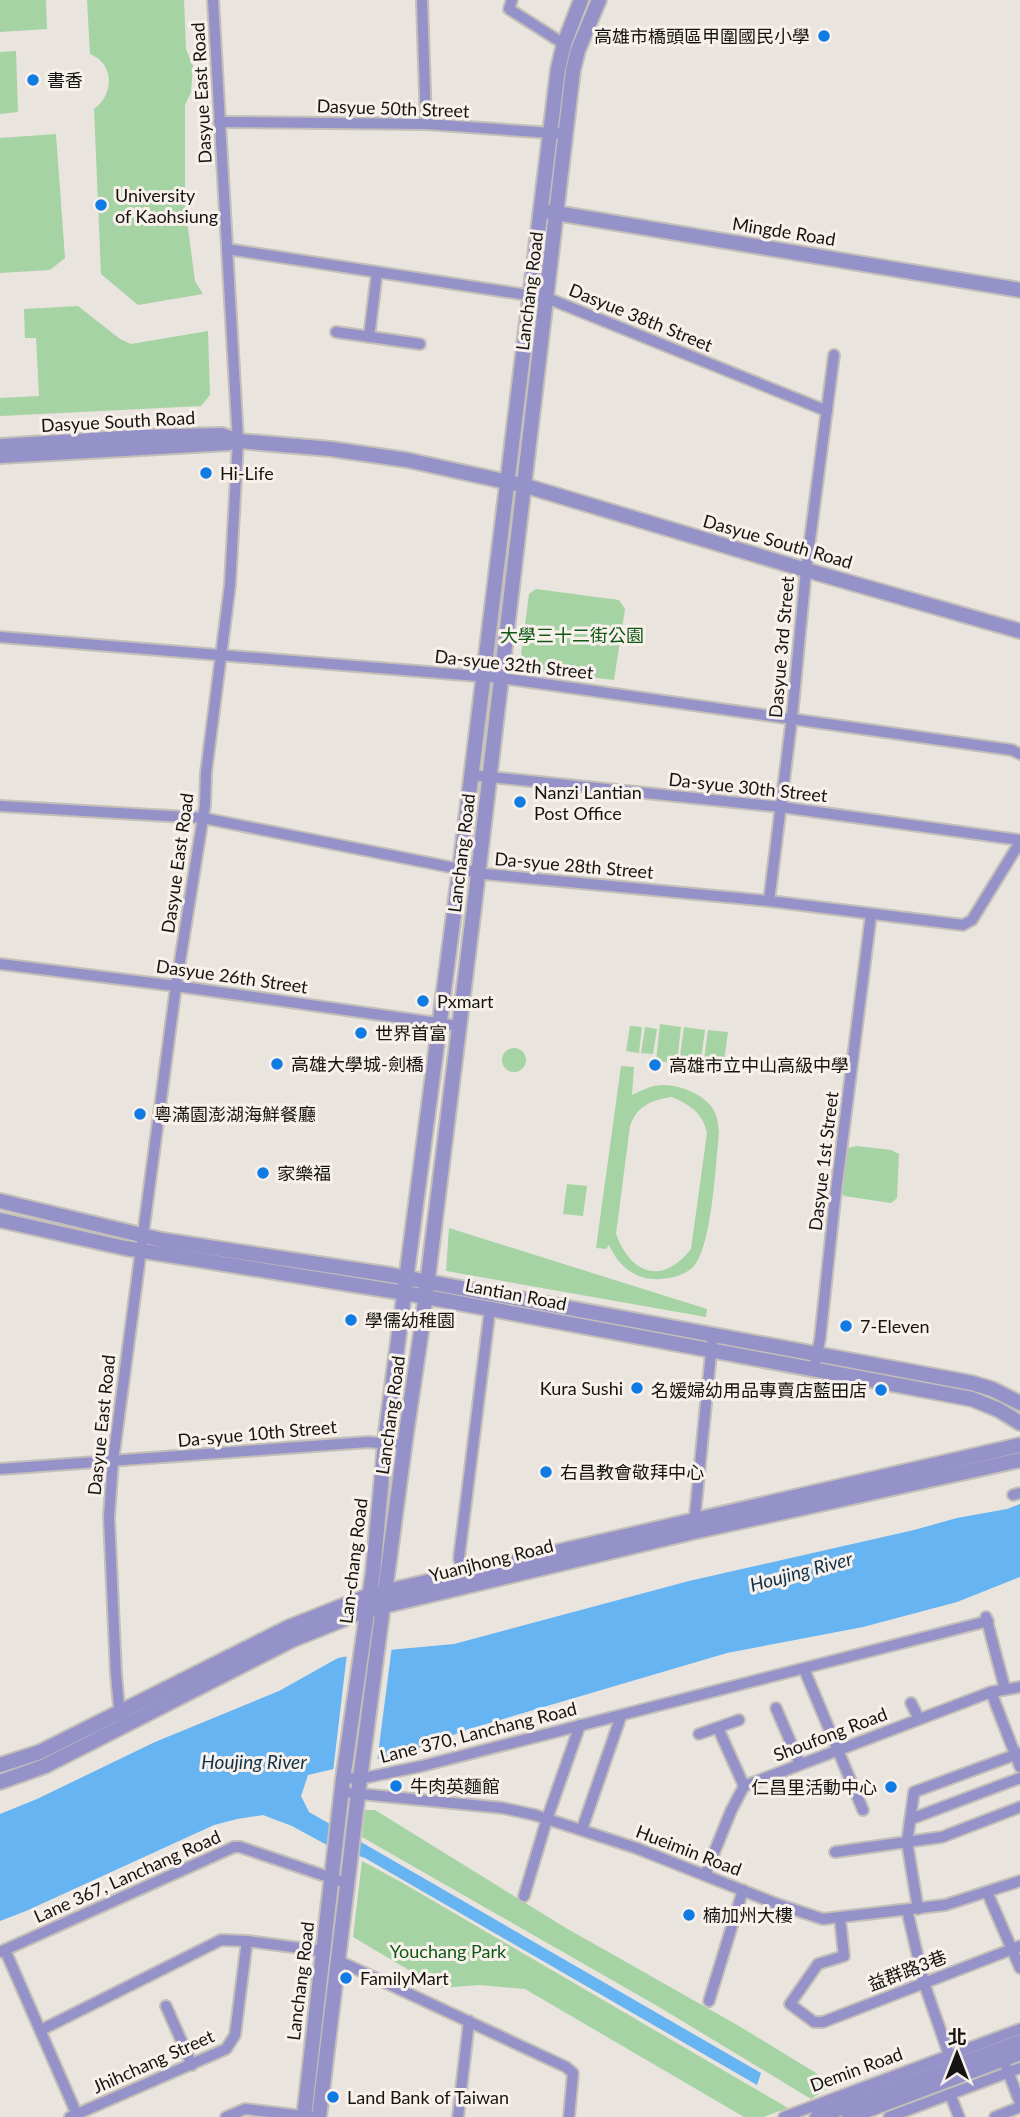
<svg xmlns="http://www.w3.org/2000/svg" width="1020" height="2117" viewBox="0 0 1020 2117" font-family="Lato,'Noto Sans TC',sans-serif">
<rect width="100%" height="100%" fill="#eae4de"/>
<g fill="#a5d3a4" fill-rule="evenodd">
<polygon points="0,0 46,0 47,29 0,32"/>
<path d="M87,0H184L186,49L193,66L191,92L185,105V205L195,281L203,294L138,305L101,274L94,109C114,95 115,64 90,54Z"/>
<polygon points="16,51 18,112 0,114 0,52"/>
<polygon points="56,134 65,258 50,270 0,273 0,138"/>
<polygon points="78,306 120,339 131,344 208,331 210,395 201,406 0,416 0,398 39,396 36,338 25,338 24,309"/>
<polygon points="536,589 619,600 625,609 614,680 525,670 520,663 529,594"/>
<polygon points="660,1024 681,1027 677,1063 656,1061"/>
<polygon points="630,1026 642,1027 639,1053 626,1051"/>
<polygon points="645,1027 657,1029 653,1054 641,1053"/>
<polygon points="684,1027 705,1030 700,1067 679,1064"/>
<polygon points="708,1030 728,1032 723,1069 703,1067"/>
<circle cx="514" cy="1060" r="12"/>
<path d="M621,1066L634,1067L632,1095C642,1090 652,1085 664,1085C682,1085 710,1097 716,1115C718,1120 718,1127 719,1132C716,1161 712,1246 694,1266C685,1276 666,1280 653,1279C632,1278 617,1263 609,1245L606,1249L596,1248ZM672,1097C690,1105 703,1113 707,1133L691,1249C662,1286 631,1274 616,1234L630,1126C637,1106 651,1100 672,1097Z"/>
<polygon points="856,1146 891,1150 899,1154 897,1198 891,1203 844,1196 842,1192 848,1148"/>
<polygon points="567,1184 587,1186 583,1216 563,1214"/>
<polygon points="449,1228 707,1309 706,1317 446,1271"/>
<polygon points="365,1810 375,1810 566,1928 739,2026 834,2084 811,2099 659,2007 362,1837"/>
<polygon points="362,1861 401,1882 788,2108 763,2117 744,2117 525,1989 480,1985 439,1988 353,1937"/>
</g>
<polygon fill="#66b4f2" points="1020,1504 1020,1577 957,1602 863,1627 727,1653 469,1729 411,1751 308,1775 301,1796 309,1812 761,2073 757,2085 365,1858 325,1844 292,1826 263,1815 237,1819 214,1825 26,1911 0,1921 0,1814 37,1799 155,1742 279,1691 338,1658 378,1651 454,1644 689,1581 914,1530 957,1518 1007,1509"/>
<polygon fill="#eae4de" points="392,1646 377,1762 333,1772 347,1653"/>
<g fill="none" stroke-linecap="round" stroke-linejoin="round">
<defs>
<g id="minor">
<polyline points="422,0 426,124"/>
<polyline points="512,0 509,9 564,44"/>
<polyline points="219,122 426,124 565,134"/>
<polyline points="227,249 547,298 827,411"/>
<polyline points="336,332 420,344"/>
<polyline points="369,337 377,272"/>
<polyline points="0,637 502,678 1012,750 1020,754"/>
<polyline points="471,775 781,807 1020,840"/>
<polyline points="0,806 203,818 485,874 769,901 963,925 972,920 1020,842"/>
<polyline points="769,901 792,717 806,570 834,355"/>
<polyline points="0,964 176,986 459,1026"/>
<polyline points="814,1369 820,1339 835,1199 871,915"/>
<polyline points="0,1469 368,1442 404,1445"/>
<polyline points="1013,1495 1020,1493"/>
<polyline points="694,1525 712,1343"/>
<polyline points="464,1580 459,1558 490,1309"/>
<polyline points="986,1617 1005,1689"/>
<polyline points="804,1669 863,1810"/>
<polyline points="991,1692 1020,1767"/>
<polyline points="911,1703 919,1719"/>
<polyline points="776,1708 800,1764"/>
<polyline points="120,1717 116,1674 109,1517 113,1461 176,986 205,805 206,773 230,585 238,441 213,0"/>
<polyline points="718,1728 744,1786"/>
<polyline points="699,1734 739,1720"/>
<polyline points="343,1779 369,1777 422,1766 988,1621"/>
<polyline points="351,1793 503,1808 535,1815 636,1848 777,1904 823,1919 945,1905 1020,1881"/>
<polyline points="911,1819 1020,1778"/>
<polyline points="582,1829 621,1716"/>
<polyline points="835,1852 942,1837 1020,1807"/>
<polyline points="705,1875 731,1811 744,1786 991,1692 1020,1687"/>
<polyline points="987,1892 1020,1968"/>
<polyline points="524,1896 547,1819 580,1725"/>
<polyline points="918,1909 907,1842 914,1792 1020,1753"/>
<polyline points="907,1910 924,1983 949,2055"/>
<polyline points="840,1918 844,1956 818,1964 790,2004 814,2022 823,2022 1020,1946"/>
<polyline points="5,1950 78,2117"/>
<polyline points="0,1952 234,1847 240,1847 349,1884"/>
<polyline points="339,1961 566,2067 573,2073 569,2117"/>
<polyline points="709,2001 743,1890"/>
<polyline points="166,2006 192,2065"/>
<polyline points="41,2030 221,1940 247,1941 323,1951"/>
<polyline points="1006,2066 1020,2103"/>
<polyline points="950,2094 959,2117"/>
<polyline points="70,2117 226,2049 235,2035 247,1941"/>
<polyline points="226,2117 245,2109 311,2117"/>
<polyline points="458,2117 469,2021"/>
<polyline points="784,2117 1020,2029"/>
<polyline points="889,2117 1020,2068"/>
<polyline points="995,2117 1020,2107"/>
</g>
<g id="tertiary">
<polyline points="550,212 1020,290"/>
<polyline points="0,446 137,437 222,435 238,441 331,449 407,460 526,486 806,570 1020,631"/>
<polyline points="0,456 229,443"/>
<polyline points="0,1201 162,1240 391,1275 972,1383 992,1389 1020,1403"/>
<polyline points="0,1220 125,1248 405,1293 972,1399 999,1410 1020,1423"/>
<polyline points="0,1765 40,1752 289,1627 370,1595 1020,1445"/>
<polyline points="0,1782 45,1766 292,1640 367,1610 693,1532 1020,1460"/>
<polyline points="304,2117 343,1779 373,1572 386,1433 462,852 558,69 564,44 581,0"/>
<polyline points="319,2117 358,1794 406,1434 421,1333 477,883 573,70 578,50 599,0"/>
<polyline points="817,2117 1020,2042"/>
<polyline points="849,2117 1020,2053"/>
</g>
</defs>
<use href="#minor" stroke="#c4bfb9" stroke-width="14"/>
<use href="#tertiary" stroke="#c4bfb9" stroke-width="18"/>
<use href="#minor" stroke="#9592c9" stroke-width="10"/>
<use href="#tertiary" stroke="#9592c9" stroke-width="14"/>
</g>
<g fill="#107be3" stroke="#f8f1eb" stroke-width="2.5">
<circle cx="824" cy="36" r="7"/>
<circle cx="33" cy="80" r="7"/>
<circle cx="101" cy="205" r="7"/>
<circle cx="206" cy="473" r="7"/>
<circle cx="520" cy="802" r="7"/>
<circle cx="423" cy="1001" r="7"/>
<circle cx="361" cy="1033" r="7"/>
<circle cx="277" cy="1064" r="7"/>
<circle cx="655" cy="1065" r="7"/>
<circle cx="140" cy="1114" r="7"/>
<circle cx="263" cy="1173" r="7"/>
<circle cx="351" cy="1320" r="7"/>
<circle cx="846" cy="1326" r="7"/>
<circle cx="637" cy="1388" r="7"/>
<circle cx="881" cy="1390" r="7"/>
<circle cx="546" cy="1472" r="7"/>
<circle cx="396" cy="1786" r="7"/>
<circle cx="891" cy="1787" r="7"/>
<circle cx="689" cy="1915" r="7"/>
<circle cx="346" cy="1978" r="7"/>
<circle cx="333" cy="2097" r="7"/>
</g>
<g text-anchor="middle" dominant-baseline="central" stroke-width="6" stroke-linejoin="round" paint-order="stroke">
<g font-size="18" fill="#161412" stroke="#f8f1eb" text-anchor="start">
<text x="810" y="36" text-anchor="end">高雄市橋頭區甲圍國民小學</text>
<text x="47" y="80">書香</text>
<text x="115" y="195">University<tspan x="115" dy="21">of Kaohsiung</tspan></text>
<text x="220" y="473">Hi-Life</text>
<text x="534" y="792">Nanzi Lantian<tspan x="534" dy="21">Post Office</tspan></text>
<text x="437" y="1001">Pxmart</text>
<text x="375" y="1033">世界首富</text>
<text x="291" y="1064">高雄大學城-劍橋</text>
<text x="669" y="1065">高雄市立中山高級中學</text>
<text x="154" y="1114">粵滿園澎湖海鮮餐廳</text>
<text x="277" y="1173">家樂福</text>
<text x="365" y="1320">學儒幼稚園</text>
<text x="860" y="1326">7-Eleven</text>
<text x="623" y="1388" text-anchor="end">Kura Sushi</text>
<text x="867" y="1390" text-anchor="end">名媛婦幼用品專賣店藍田店</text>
<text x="560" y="1472">右昌教會敬拜中心</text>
<text x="410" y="1786">牛肉英麵館</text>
<text x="877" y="1787" text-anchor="end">仁昌里活動中心</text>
<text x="703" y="1915">楠加州大樓</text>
<text x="360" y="1978">FamilyMart</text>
<text x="347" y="2097">Land Bank of Taiwan</text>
</g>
<g font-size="18" fill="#161412" stroke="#f8f1eb">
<text transform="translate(201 93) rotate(-93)">Dasyue East Road</text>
<text transform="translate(393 108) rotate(2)">Dasyue 50th Street</text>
<text transform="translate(784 231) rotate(9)">Mingde Road</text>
<text transform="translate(529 291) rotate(-83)">Lanchang Road</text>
<text transform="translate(641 317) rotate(22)">Dasyue 38th Street</text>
<text transform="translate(118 421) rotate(-3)">Dasyue South Road</text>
<text transform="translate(778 541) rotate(16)">Dasyue South Road</text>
<text transform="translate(781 647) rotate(-85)">Dasyue 3rd Street</text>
<text transform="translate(514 664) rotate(6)">Da-syue 32th Street</text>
<text transform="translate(748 787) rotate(6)">Da-syue 30th Street</text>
<text transform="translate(461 853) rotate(-83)">Lanchang Road</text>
<text transform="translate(177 863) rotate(-82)">Dasyue East Road</text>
<text transform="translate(574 865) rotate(5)">Da-syue 28th Street</text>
<text transform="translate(232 976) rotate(8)">Dasyue 26th Street</text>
<text transform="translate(823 1161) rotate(-83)">Dasyue 1st Street</text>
<text transform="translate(516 1294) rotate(11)">Lantian Road</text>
<text transform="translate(390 1415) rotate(-82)">Lanchang Road</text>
<text transform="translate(101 1425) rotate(-84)">Dasyue East Road</text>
<text transform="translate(257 1433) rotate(-5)">Da-syue 10th Street</text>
<text transform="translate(491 1560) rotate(-14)">Yuanjhong Road</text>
<text transform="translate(353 1561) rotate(-83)">Lan-chang Road</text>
<text transform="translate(478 1732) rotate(-14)">Lane 370, Lanchang Road</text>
<text transform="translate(830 1734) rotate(-21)">Shoufong Road</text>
<text transform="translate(689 1850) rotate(21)">Hueimin Road</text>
<text transform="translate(127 1876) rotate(-24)">Lane 367, Lanchang Road</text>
<text transform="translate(907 1970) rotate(-21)">益群路3巷</text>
<text transform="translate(300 1981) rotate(-83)">Lanchang Road</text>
<text transform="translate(153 2061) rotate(-24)">Jhihchang Street</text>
<text transform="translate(856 2069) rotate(-20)">Demin Road</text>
</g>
<g font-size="18" fill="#0f5715" stroke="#f8f1eb">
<text x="572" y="635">大學三十二街公園</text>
<text x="448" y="1951">Youchang Park</text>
</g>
<g font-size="19" font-style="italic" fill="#10314a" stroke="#f8f1eb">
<text transform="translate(801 1571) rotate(-15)">Houjing River</text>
<text x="254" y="1761">Houjing River</text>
</g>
</g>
<g transform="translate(957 2054)" stroke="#f8f1eb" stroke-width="5" paint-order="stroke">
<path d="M0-5L12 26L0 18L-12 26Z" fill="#161412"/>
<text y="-10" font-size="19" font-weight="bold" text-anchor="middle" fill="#161412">北</text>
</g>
</svg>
